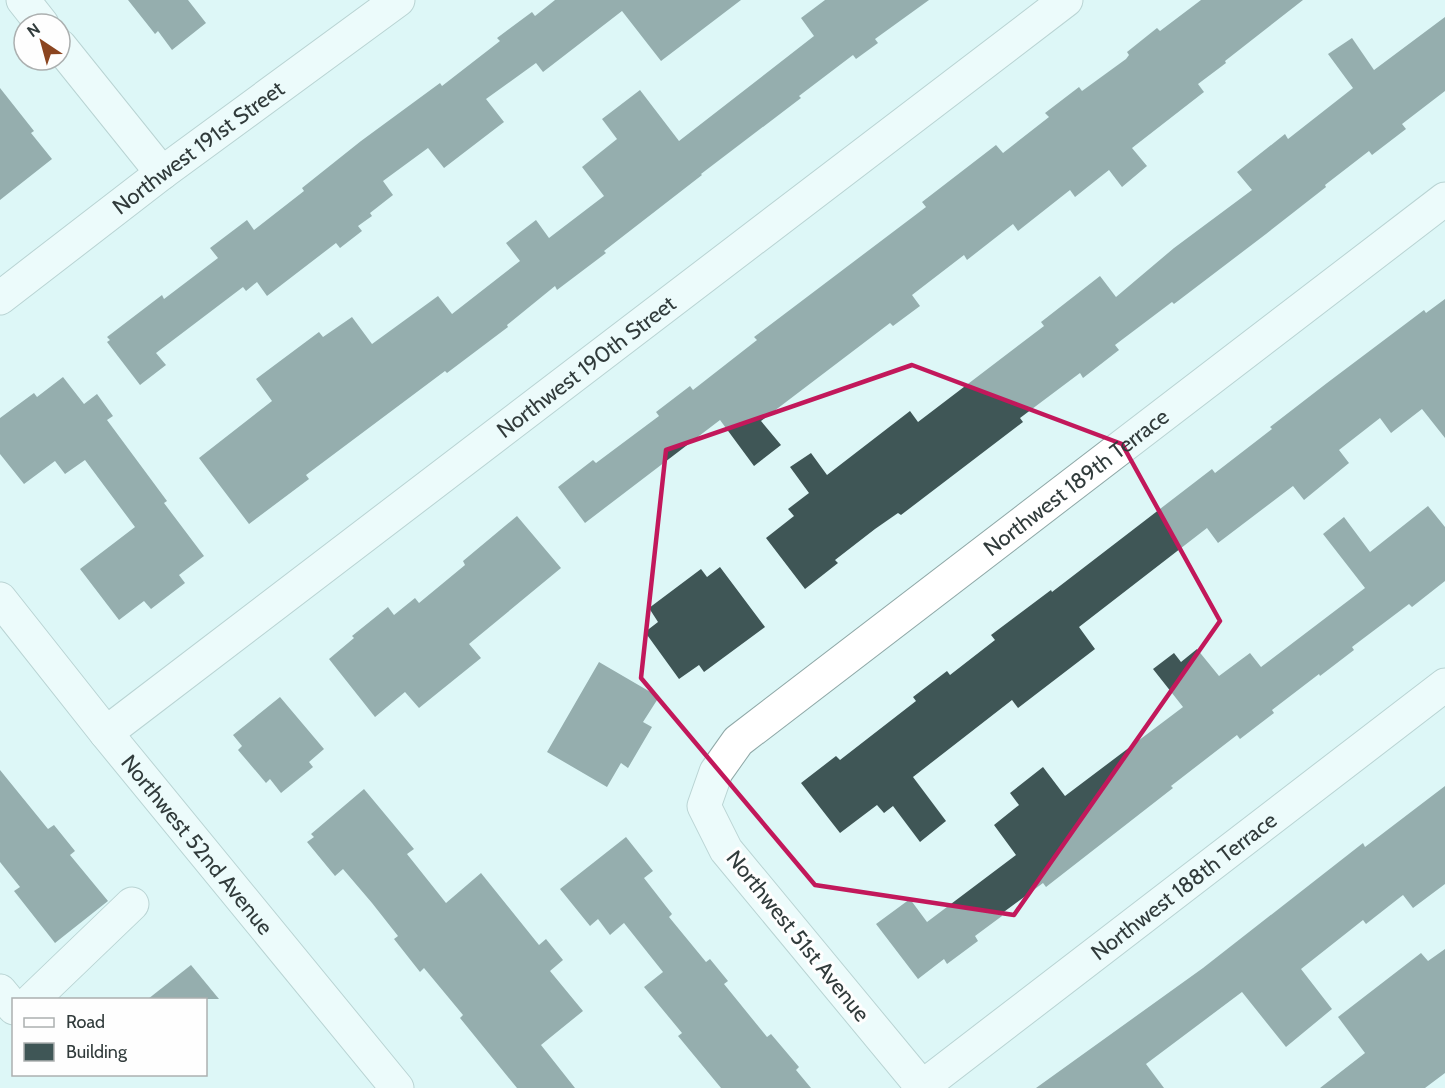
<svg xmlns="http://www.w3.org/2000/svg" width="1445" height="1088" viewBox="0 0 1445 1088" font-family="Cabin,sans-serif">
<rect width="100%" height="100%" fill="#ddf7f7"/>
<g fill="#3f5656">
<polygon points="128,0 188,0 206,23 172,50 158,31 155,34"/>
<polygon points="555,0 741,0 661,61 622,11 543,72 536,63 486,99 504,122 444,168 428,148 383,181 393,195 370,213 372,216 358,226 362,231 340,248 336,243 267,296 257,282 246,291 243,287 156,353 166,365 140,385 107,342 110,340 107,337 162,295 164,299 218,258 210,248 247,220 254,230 304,191 302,188 361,141 440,83 442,86 500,41 497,38 532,12 535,16"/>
<polygon points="825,0 929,0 875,39 878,43 856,59 853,55 799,96 801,98 701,174 702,175 604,251 606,253 557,290 555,286 507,325 508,327 447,373 445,371 306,475 309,479 249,524 199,458 272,401 256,379 319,332 323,337 352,317 372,344 438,296 452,314 520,261 506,243 536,220 549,238 604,196 582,167 617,139 602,119 640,90 679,141 814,36 801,18"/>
<polygon points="1201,0 1303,0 1225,61 1226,63 1198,84 1204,92 1132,148 1147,166 1122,187 1109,170 1075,197 1070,190 1018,231 1013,224 967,260 964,255 912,295 920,306 893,326 890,323 761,421 781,445 754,466 720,420 585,523 558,487 593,460 596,463 659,416 656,412 690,386 693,390 757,340 754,337 926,207 922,202 996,145 1003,153 1049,117 1045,113 1079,87 1082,91 1126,59 1129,55 1127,52 1157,28 1160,31"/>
<polygon points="1445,17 1445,91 1402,124 1406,129 1372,155 1369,151 1325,185 1326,187 1266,234 1174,304 1172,302 1115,345 1119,350 1083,378 1080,373 1020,418 1023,422 901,515 898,513 875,529 835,560 838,563 805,589 766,538 794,516 788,509 809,493 790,467 811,453 827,475 910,411 918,422 1044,326 1041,322 1100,276 1116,297 1174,248 1252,190 1237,172 1285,134 1288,139 1353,88 1328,54 1352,38 1374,70"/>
<polygon points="0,88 34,131 31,133 52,159 0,200"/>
<polygon points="1445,299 1445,438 1422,409 1391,433 1380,418 1339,450 1349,463 1304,500 1293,486 1218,543 1207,528 1079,627 1095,649 1018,708 1012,700 913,777 946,821 920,842 893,806 884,813 877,805 840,833 801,783 836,756 840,760 916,701 913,697 947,671 950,675 995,640 991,635 1051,590 1052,592 1212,469 1215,473 1272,429 1270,427 1327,383 1424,310 1426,313"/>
<polygon points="63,377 84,404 97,394 113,416 107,420 167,501 164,503 204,556 179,575 185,583 151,609 144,601 119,620 80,569 135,527 85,460 65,474 55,461 24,484 0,454 0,418 34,393 37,397"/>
<polygon points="1428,506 1445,527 1445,581 1412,607 1409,604 1352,647 1354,650 1320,676 1319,674 1272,710 1274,713 1240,739 1237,735 1171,786 1173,788 1046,887 1043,883 1001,914 1002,916 975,936 978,941 947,964 944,959 918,979 876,924 910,899 927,922 1016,855 994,825 1019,805 1010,793 1043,767 1065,796 1183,707 1153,669 1174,653 1181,662 1197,649 1219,676 1250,653 1261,667 1365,588 1323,534 1344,517 1370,552"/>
<polygon points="517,516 561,568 469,644 481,658 419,708 405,692 375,717 329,659 354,638 352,636 388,607 394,615 415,598 419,603 465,565 463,561"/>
<polygon points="720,567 765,627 704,672 699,665 679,679 645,632 658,622 649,608 701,569 707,577"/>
<polygon points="599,662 659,697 643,722 652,727 628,768 621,763 607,787 547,752"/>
<polygon points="280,697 324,749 309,762 313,767 281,793 270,779 266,783 238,750 242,746 233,735"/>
<polygon points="0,770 48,829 54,825 75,851 70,855 108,901 55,943 14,891 20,887 0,862"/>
<polygon points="1445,786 1445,884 1413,908 1403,895 1366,924 1363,920 1301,969 1332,1009 1286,1047 1242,992 1146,1064 1164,1088 1036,1088 1203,968 1363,843 1365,847"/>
<polygon points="364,789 414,849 407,854 446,903 481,873 539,945 546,939 563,960 550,971 583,1011 541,1045 575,1088 517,1088 460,1018 463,1015 424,968 420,972 394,939 398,936 372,903 343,869 335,876 307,842 314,837 311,834"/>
<polygon points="626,837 653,871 644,878 672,914 669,917 706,962 710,959 728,981 724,984 767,1037 771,1034 799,1067 796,1070 811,1088 721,1088 678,1036 682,1033 644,987 663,972 624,923 610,935 598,919 590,926 560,889"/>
<polygon points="1445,949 1445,1073 1425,1088 1320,1088 1365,1053 1338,1017 1421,953 1428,961"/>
<polygon points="191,965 219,999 148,999"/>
</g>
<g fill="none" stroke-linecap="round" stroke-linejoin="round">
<defs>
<g id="street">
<polyline points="23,0 42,24"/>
<polyline points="60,46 162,173"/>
<path id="s1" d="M106,733L1066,0"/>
<polyline points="0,991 14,1008"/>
<polyline points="32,1000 132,904"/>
<path id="s2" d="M922,1087L1445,685"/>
<path id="s3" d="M923,1088L726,850L704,806L716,772L738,741L1445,199"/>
</g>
<g id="secondary">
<path id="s4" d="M0,298L162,173L398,0"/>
<path id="s5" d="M0,599L106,733L397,1088"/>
</g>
</defs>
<use href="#street" stroke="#8fa8a7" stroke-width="35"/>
<use href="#secondary" stroke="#8fa8a7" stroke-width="35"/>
<use href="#street" stroke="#fff" stroke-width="33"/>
<use href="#secondary" stroke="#fff" stroke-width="33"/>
</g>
<path d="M0 0H1445V1088H0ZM912,365L1122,444L1220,621L1014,915L815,885L641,678L666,450Z" fill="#ddf7f7" fill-opacity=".55" fill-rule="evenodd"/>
<path fill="none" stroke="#c2185b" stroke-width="4.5" stroke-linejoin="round" d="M912,365L1122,444L1220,621L1014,915L815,885L641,678L666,450Z"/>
<g text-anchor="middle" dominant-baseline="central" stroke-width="6" stroke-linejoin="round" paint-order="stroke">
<g font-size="22" fill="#313b3b" stroke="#fefefe">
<text stroke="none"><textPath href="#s4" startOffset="249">Northwest 191st Street</textPath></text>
<text stroke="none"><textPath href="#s1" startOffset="604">Northwest 190th Street</textPath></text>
<text stroke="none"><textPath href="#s3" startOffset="858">Northwest 189th Terrace</textPath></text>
<text stroke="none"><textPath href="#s5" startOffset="315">Northwest 52nd Avenue</textPath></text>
<text stroke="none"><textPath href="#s2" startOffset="330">Northwest 188th Terrace</textPath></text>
<text transform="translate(798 936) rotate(51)">Northwest 51st Avenue</text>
</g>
</g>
<rect x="12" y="998" width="195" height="78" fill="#fefefe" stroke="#acb0b0" stroke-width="1.5"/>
<rect x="24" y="1018" width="30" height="9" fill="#ffffff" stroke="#acb0b0" stroke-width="1.5"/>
<text x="66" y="1028" font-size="18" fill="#313b3b">Road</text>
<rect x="24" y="1043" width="30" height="18" fill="#3f5656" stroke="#acb0b0" stroke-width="1.5"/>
<text x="66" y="1058" font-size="18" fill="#313b3b">Building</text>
<g transform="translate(42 42) rotate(324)"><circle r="28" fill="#fefefe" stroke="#acb0b0" stroke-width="1.5"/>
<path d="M0-4.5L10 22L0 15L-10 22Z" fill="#8b4520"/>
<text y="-9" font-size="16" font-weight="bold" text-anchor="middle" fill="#313b3b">N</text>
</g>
</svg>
